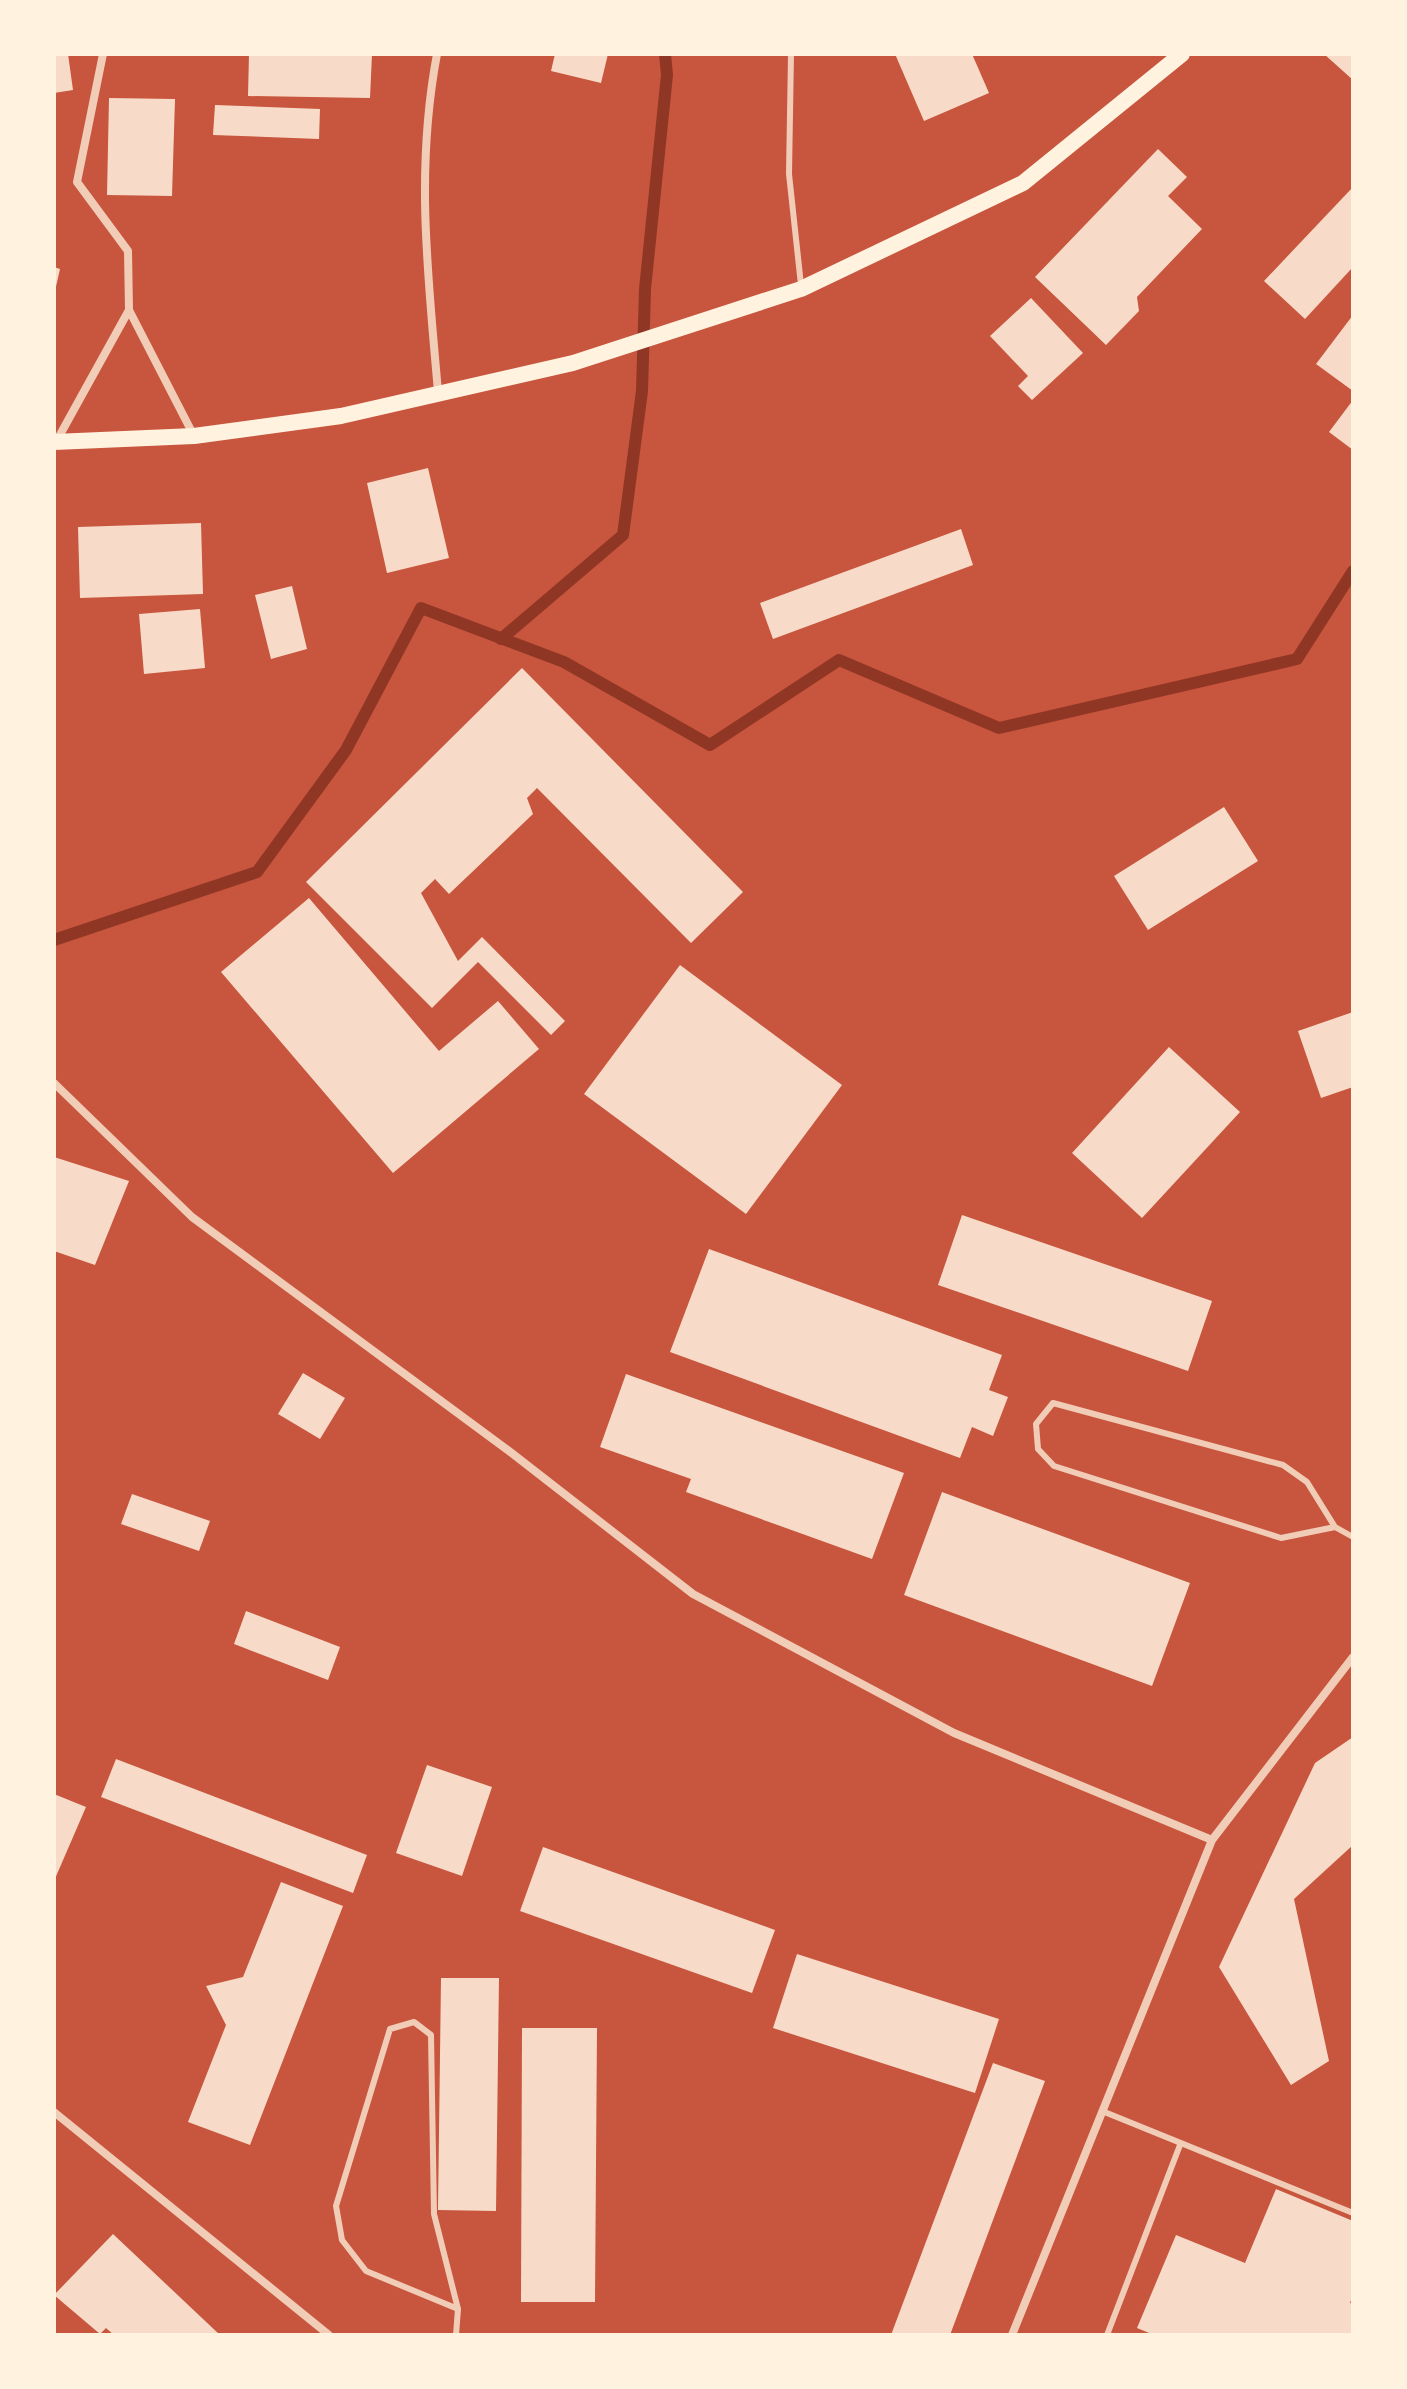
<svg xmlns="http://www.w3.org/2000/svg" width="1407" height="2389" viewBox="0 0 1407 2389" font-family="Mulish,sans-serif">
<rect width="100%" height="100%" fill="#c8553d"/>
<g fill="none" stroke-linecap="round" stroke-linejoin="round">
<g stroke="#8f3625" stroke-width="12">
<polyline points="501,639 623,535 642,391 645,289 667,75 665,54"/>
<polyline points="54,940 257,872 346,750 421,608 564,662 710,745 839,660 999,728 1297,659 1353,571"/>
</g>
</g>
<g fill="#f7dbc8">
<polygon points="54,54 68,54 73,90 54,93"/>
<polygon points="249,54 372,54 370,98 248,96"/>
<polygon points="555,54 608,54 601,83 551,71"/>
<polygon points="895,54 972,54 989,93 924,121"/>
<polygon points="1324,54 1353,54 1353,80"/>
<polygon points="109,98 175,99 172,196 107,195"/>
<polygon points="215,105 320,109 319,139 213,135"/>
<polygon points="1158,149 1187,177 1168,196 1202,229 1137,297 1139,311 1106,345 1035,277"/>
<polygon points="1353,187 1353,267 1305,319 1264,281"/>
<polygon points="54,267 60,269 55,291 54,291"/>
<polygon points="1031,298 1083,353 1032,400 1018,386 1028,376 990,336"/>
<polygon points="1353,315 1353,391 1316,364"/>
<polygon points="1353,400 1353,450 1329,432"/>
<polygon points="428,468 449,558 387,573 367,483"/>
<polygon points="201,523 203,594 80,598 78,527"/>
<polygon points="961,529 973,565 773,639 760,603"/>
<polygon points="292,586 307,649 271,659 255,595"/>
<polygon points="200,609 205,668 144,674 139,614"/>
<polygon points="522,668 743,892 691,943 537,788 527,798 533,814 449,894 435,879 421,893 458,961 482,937 565,1021 551,1035 478,962 432,1008 306,882"/>
<polygon points="1224,807 1258,861 1148,930 1114,876"/>
<polygon points="309,898 439,1051 498,1001 539,1049 393,1173 221,972"/>
<polygon points="680,965 842,1085 746,1214 584,1094"/>
<polygon points="1353,1012 1353,1087 1321,1098 1298,1031"/>
<polygon points="1169,1047 1240,1112 1142,1218 1072,1153"/>
<polygon points="54,1157 129,1181 95,1265 54,1251"/>
<polygon points="962,1215 1212,1301 1188,1371 938,1285"/>
<polygon points="709,1249 1002,1355 989,1390 1008,1397 993,1436 972,1427 960,1458 670,1352"/>
<polygon points="303,1373 345,1398 320,1439 278,1414"/>
<polygon points="626,1374 904,1473 872,1559 686,1492 691,1479 600,1447"/>
<polygon points="942,1492 1190,1583 1152,1686 904,1595"/>
<polygon points="132,1494 210,1521 199,1551 121,1524"/>
<polygon points="246,1611 340,1647 328,1680 234,1644"/>
<polygon points="1353,1737 1353,1845 1294,1899 1329,2061 1291,2085 1219,1967 1315,1763"/>
<polygon points="116,1759 367,1855 353,1893 101,1797"/>
<polygon points="427,1765 492,1787 462,1876 396,1853"/>
<polygon points="54,1794 86,1807 54,1881"/>
<polygon points="543,1847 775,1930 752,1993 520,1911"/>
<polygon points="281,1882 343,1906 250,2145 188,2122 226,2025 206,1986 243,1977"/>
<polygon points="797,1954 999,2019 975,2093 773,2028"/>
<polygon points="441,1978 499,1978 496,2211 438,2210"/>
<polygon points="522,2028 597,2028 595,2302 521,2302"/>
<polygon points="993,2063 1045,2081 950,2335 891,2335"/>
<polygon points="1276,2189 1353,2221 1353,2295 1350,2303 1353,2304 1353,2335 1154,2335 1137,2328 1176,2235 1245,2263"/>
<polygon points="113,2234 220,2335 114,2335 106,2328 100,2334 54,2295"/>
</g>
<g fill="none" stroke-linecap="round" stroke-linejoin="round">
<g stroke="#f1ccb7" stroke-width="6">
<polyline points="791,54 789,174 801,285"/>
<polyline points="1335,1527 1281,1538 1054,1466 1038,1449 1036,1424 1053,1403 1283,1465 1307,1482 1335,1527 1353,1537"/>
<polyline points="1102,2111 1353,2213"/>
<polyline points="456,2335 458,2309 434,2214 431,2035 414,2022 390,2029 336,2206 342,2240 366,2271 458,2309"/>
<polyline points="1107,2335 1180,2145"/>
</g>
<g stroke="#f1ccb7" stroke-width="8">
<polyline points="103,54 77,182 128,251 129,310 194,436"/>
<path d="M437,54C415,171 428,274 438,392"/>
<polyline points="56,442 129,310"/>
<polyline points="54,1083 192,1217 509,1451 693,1594 954,1733 1212,1840"/>
<polyline points="54,2112 329,2335"/>
<polyline points="1012,2335 1212,1840 1353,1657"/>
</g>
<polyline stroke="#fff3e0" stroke-width="16" points="54,442 194,436 341,416 573,363 801,289 1023,183 1182,54"/>
</g>
<rect width="1407" height="2389" fill="none" stroke="#fff3e0" stroke-width="112"/>
</svg>
